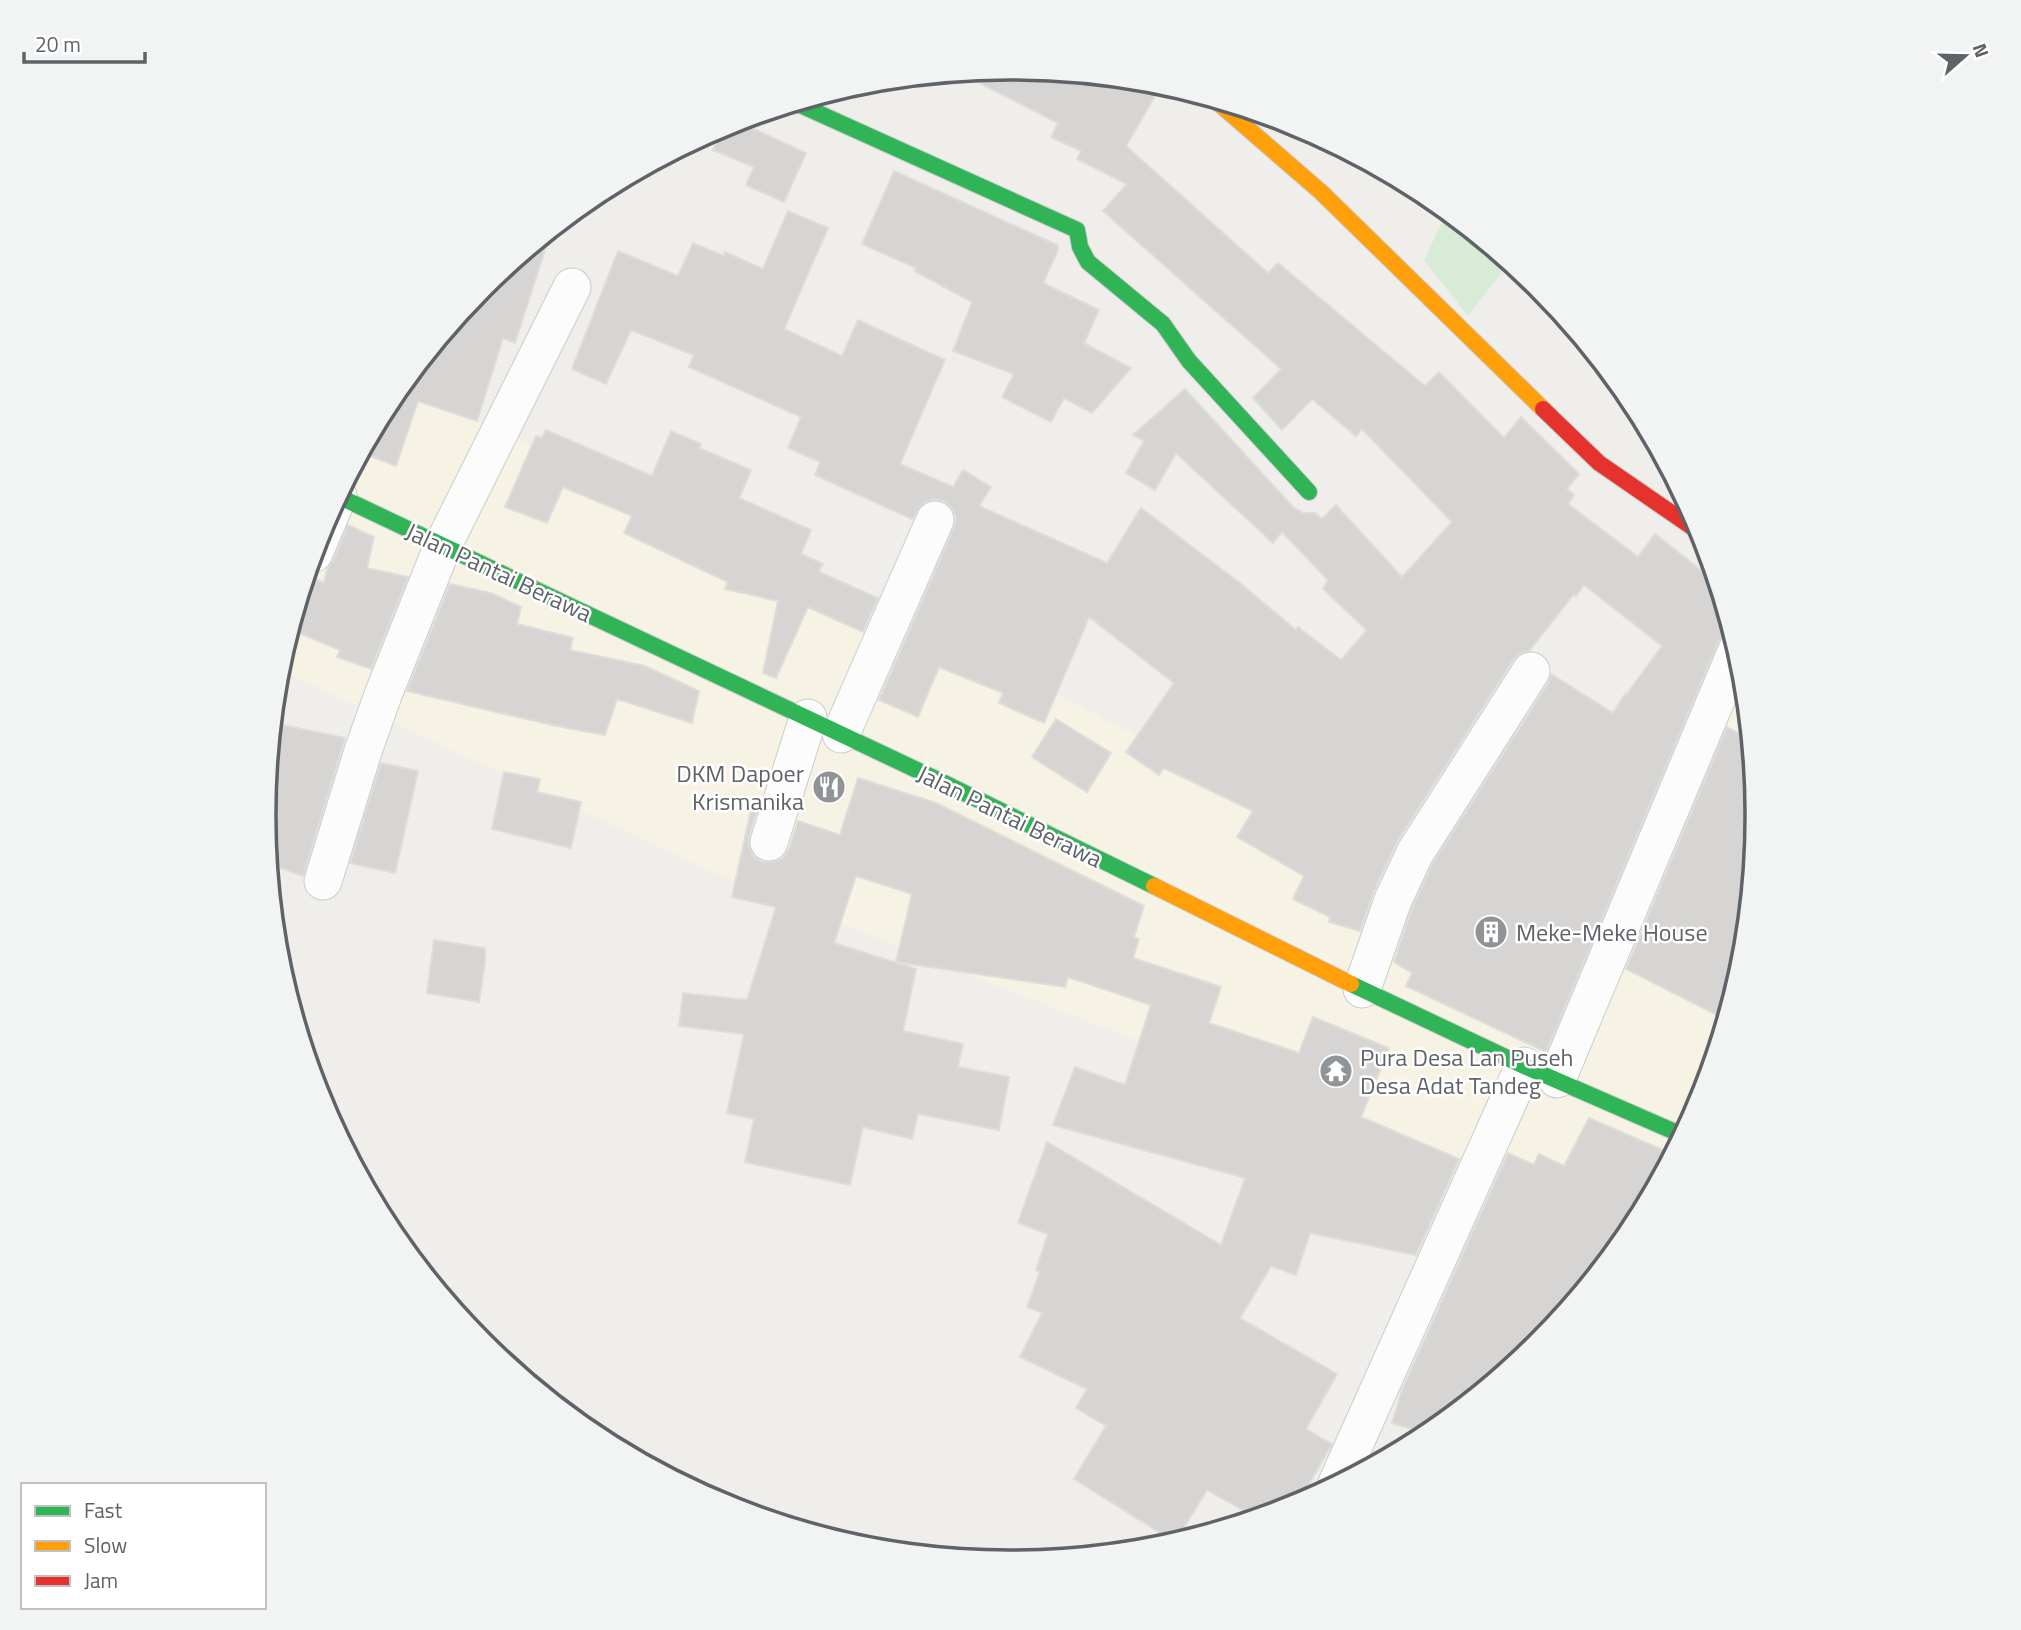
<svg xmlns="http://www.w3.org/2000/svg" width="2021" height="1630" viewBox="0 0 2021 1630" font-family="'Titillium Web',sans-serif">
<rect width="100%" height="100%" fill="#efeeea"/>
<polygon fill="#f7f3e4" points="400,387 885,602 1585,976 1743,670 1757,815 1743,961 1700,1101 1631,1230 1594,1276 1493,1228 1135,1040 732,881 278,669 321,529 390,400"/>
<polygon fill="#d8ebd6" points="1447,212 1509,263 1468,316 1424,260"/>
<g fill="#d6d5d3" stroke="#deddd9" stroke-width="2">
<polygon points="1011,68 1162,84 1126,146 1268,273 1278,263 1425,386 1439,372 1504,438 1521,417 1579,474 1567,489 1574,495 1568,504 1638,557 1655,534 1716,582 1731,630 1724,634 1718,642 1546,1052 1406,986 1412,973 1394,962 1412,908 1433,863 1549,682 1551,674 1613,713 1625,694 1626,695 1662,646 1584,585 1576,596 1574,594 1529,651 1521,653 1513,660 1397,842 1374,891 1360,931 1329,922 1330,917 1293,899 1304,876 1237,837 1253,811 1164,768 1159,775 1126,752 1174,683 1089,617 1044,723 999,703 1003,693 939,667 918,717 879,700 954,528 956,517 952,508 944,501 933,499 923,503 912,519 815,475 820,462 788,448 801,417 689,367 694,355 631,330 606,384 572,369 618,251 678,276 693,243 724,256 725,252 763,269 788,211 828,228 784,329 842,356 858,320 945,360 900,464 953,487 963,470 991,487 979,506 1107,563 1141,508 1241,584 1296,630 1298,627 1341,660 1367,630 1323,589 1328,580 1282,532 1273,543 1176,453 1155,490 1126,473 1144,441 1133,435 1185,389 1293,507 1303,513 1315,513 1322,519 1336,505 1402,577 1452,522 1362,429 1356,436 1312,399 1282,430 1253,398 1281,369 1103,211 1127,184 1077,159 1081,151 1051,137 1058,123 960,73"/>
<polygon points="737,121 806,153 784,202 746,185 754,167 713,150 724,126"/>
<polygon points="894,171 1057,245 1058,250 1043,283 1099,310 1084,343 1131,368 1092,413 1064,398 1051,422 1002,397 1014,374 953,351 972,302 914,271 916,268 862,244"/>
<polygon points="551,231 515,343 503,338 477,421 418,401 396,466 362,453 390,400 483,287"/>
<polygon points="546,430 652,476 671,431 701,444 699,448 751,470 739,498 811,530 801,554 823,564 819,572 878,598 863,632 808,607 776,678 763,673 778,601 725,589 728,582 624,533 632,516 563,487 547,523 505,507 536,436 542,438"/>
<polygon points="348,525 374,537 367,568 408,577 371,669 337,657 340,650 292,630 313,578 324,583 327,569 333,561"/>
<polygon points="450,584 491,593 521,607 517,624 573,638 570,650 645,666 699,691 692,723 617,699 605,735 552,725 407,691"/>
<polygon points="1056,719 1111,753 1087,792 1032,757"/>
<polygon points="273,723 345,738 303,876 269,864 264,815"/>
<polygon points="1727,727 1750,740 1757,815 1743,961 1725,1019 1626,969"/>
<polygon points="381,763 418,771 395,873 350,863"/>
<polygon points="504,772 540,779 537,792 581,802 571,848 492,829"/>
<polygon points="858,778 936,803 1144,906 1134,937 1139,939 1133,958 1221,987 1209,1023 1299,1053 1313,1017 1389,1048 1361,1117 1459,1159 1416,1255 1310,1233 1296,1275 1271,1266 1240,1318 1337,1374 1306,1429 1332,1444 1297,1505 1255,1517 1207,1490 1175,1542 1074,1479 1106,1426 1076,1408 1087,1389 1020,1357 1042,1313 1027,1307 1040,1272 1036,1270 1048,1234 1018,1223 1047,1142 1221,1245 1245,1178 1053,1125 1075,1067 1125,1085 1151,1005 1068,977 1065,987 896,962 912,894 856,876 834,943 916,969 903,1031 963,1044 958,1067 1009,1077 999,1130 918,1114 912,1139 863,1127 850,1185 745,1162 754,1119 727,1113 744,1034 679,1026 683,993 747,1000 776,907 732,897 752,805 758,807 749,836 749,847 753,856 762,862 774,862 783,858 789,849 798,821 840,835"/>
<polygon points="434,940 485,948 485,962 479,1002 427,993"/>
<polygon points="1589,1118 1672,1154 1631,1230 1538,1343 1428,1434 1392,1423 1402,1390 1508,1153 1534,1165 1539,1154 1564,1166"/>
</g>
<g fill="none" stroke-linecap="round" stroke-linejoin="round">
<defs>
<g id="street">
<polyline points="314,553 338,496"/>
<polyline points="841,734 935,520"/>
<polyline points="769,842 808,718"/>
<polyline points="323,881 363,751 383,695 443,545 572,287"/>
<polyline points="1362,989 1393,900 1415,853 1531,671"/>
<polyline points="1557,1079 1737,650"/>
<polyline points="1337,1483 1524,1066"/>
</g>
<g id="fast">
<polyline points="796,103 1077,230 1080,247 1088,262 1163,324 1189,361 1309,492"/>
<polyline points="338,496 940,781 1154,886"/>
<polyline points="1351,984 1524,1066 1682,1135"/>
</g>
<g id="slow">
<polyline points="1216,101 1321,192 1543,409"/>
<polyline points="1154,886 1351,984"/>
</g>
<polyline id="jam" points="1543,409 1599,463 1702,534"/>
</defs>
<use href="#street" stroke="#cbcccc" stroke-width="39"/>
<use href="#fast" stroke="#cacacb" stroke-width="18"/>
<use href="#slow" stroke="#cacacb" stroke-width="18"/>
<use href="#jam" stroke="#cacacb" stroke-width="18"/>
<use href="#street" stroke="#fdfcfc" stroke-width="37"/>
<use href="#fast" stroke="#30b455" stroke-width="16"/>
<use href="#slow" stroke="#ff9f0a" stroke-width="16"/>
<use href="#jam" stroke="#e5322d" stroke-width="16"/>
</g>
<defs>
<symbol id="restaurant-disc" viewBox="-11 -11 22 22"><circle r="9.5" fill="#919496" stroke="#fff"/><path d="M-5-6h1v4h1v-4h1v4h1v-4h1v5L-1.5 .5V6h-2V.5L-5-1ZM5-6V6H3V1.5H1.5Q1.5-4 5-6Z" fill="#fff"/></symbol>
<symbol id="building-disc" viewBox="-11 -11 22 22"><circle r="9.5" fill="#919496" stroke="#fff"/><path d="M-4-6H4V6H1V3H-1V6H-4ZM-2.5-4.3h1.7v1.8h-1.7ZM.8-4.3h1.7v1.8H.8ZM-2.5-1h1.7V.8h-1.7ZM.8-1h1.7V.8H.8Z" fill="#fff"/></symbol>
<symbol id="temple-disc" viewBox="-11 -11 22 22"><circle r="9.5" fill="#919496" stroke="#fff"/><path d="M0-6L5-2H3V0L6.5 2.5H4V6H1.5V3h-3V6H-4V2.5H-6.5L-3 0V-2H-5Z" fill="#fff"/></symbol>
</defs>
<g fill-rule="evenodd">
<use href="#restaurant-disc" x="810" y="768" width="38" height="38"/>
<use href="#building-disc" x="1472" y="913" width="38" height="38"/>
<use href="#temple-disc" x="1317" y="1052" width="38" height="38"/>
</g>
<g text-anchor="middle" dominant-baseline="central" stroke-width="5" stroke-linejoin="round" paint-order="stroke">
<g font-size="24" fill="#5f6368" stroke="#fff">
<text transform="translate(499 572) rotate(25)">Jalan Pantai Berawa</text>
<text transform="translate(1010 816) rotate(26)">Jalan Pantai Berawa</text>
</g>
<g font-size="24" fill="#5f6368" stroke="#fff" text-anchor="start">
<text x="804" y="773" text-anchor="end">DKM Dapoer<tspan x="804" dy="28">Krismanika</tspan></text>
<text x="1516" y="932">Meke-Meke House</text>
<text x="1360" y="1057">Pura Desa Lan Puseh<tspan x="1360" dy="28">Desa Adat Tandeg</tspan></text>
</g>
</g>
<path d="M0 0H2021V1630H0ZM1010 80H1011A734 734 0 0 1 1745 814V816A734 734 0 0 1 1011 1550H1010A734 734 0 0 1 276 816V814A734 734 0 0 1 1010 80Z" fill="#f2f3f3" fill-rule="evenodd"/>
<path fill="none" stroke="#5f6368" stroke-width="3.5" d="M1010 80H1011A734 734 0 0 1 1745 814V816A734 734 0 0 1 1011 1550H1010A734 734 0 0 1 276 816V814A734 734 0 0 1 1010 80Z"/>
<rect x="21" y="1483" width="245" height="126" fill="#ffffff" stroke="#bfc1c3" stroke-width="2"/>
<rect x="35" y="1506" width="35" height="10" fill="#30b455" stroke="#bfc1c3" stroke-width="2"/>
<text x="84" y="1518" font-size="21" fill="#5f6368">Fast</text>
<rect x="35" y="1541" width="35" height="10" fill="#ff9f0a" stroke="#bfc1c3" stroke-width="2"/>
<text x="84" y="1553" font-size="21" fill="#5f6368">Slow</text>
<rect x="35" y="1576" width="35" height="10" fill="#e5322d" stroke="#bfc1c3" stroke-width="2"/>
<text x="84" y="1588" font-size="21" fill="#5f6368">Jam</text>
<g transform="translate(1965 56) rotate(70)" stroke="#ffffff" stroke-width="5" paint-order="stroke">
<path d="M0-5L12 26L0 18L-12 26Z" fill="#5f6368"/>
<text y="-10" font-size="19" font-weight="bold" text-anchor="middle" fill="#5f6368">N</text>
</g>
<path d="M24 52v10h121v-10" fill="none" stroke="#5f6368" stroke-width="3.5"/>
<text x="35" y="52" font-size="21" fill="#5f6368" stroke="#ffffff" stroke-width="5" paint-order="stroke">20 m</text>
</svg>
